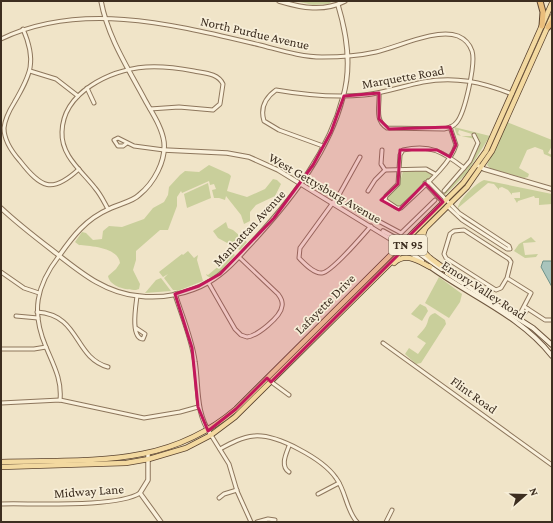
<svg xmlns="http://www.w3.org/2000/svg" width="553" height="523" viewBox="0 0 553 523" font-family="'Crimson Pro',serif">
<rect width="100%" height="100%" fill="#f0e4c8"/>
<g fill="#c9cf9b">
<polygon points="296,1 332,1 329,4 313,5"/>
<polygon points="507,122 552,140 552,146 548,153 552,155 551,157 544,154 543,150 535,147 527,150 519,168 529,174 528,177 524,178 491,169 487,165"/>
<polygon points="454,127 490,136 466,174 445,195 443,194 469,164 479,147 475,133 472,134 459,130 458,133 461,136 473,136 475,139 457,135"/>
<path d="M209,165L229,174L231,176L227,191L247,197L265,189L273,179L277,180L281,184L275,196L256,205L250,212V221L244,224L241,215L226,196L225,200L219,198H214L212,190L216,189L214,184L210,185L209,181L182,193L181,191L177,197V206L168,230H160L136,251V260L133,270L140,284L139,289L136,290C126,290 110,287 108,276L116,269L120,263C118,247 90,246 79,245L75,242L82,232L86,233L93,240L102,239L103,231L109,226L122,227L144,219L153,208L164,202L168,195L169,187L180,175L185,171L199,172Z"/>
<polygon points="426,170 431,173 431,176 399,207 387,201 388,196 399,186 403,171"/>
<path d="M484,180L552,194V204L539,205V198H535L534,196L518,201L517,203L514,198H520V192L512,193V195L508,190L502,187L499,188V190L494,184L488,183L458,208L459,209L458,210C456,202 476,183 484,180Z"/>
<polygon points="208,183 211,198 187,208 184,194"/>
<polygon points="226,222 228,228 233,230 247,242 240,250 218,238 213,231"/>
<polygon points="531,237 536,242 523,243 525,255 538,254 536,257 525,258 514,251 519,244"/>
<polygon points="188,251 194,258 198,255 197,260 203,281 175,292 177,290 173,290 164,278 168,274 163,277 159,272 182,254 183,255"/>
<polygon points="232,253 235,255 225,266 235,256 227,266 211,278 207,276 206,274 208,275 227,259 226,257 233,255"/>
<polygon points="439,277 462,294 460,302 449,318 425,303"/>
<polygon points="161,278 171,291 145,293 156,280"/>
<polygon points="420,304 426,307 428,311 422,321 411,314"/>
<path d="M435,313L445,320L446,324L421,363L416,364L405,354L409,348L418,354L426,343L417,337C420,333 424,330 426,326C429,321 427,315 435,313Z"/>
</g>
<polygon fill="#a9c4bc" stroke="#6f938a" points="543,261 552,261 552,287 541,267"/>
<g fill="none" stroke-linecap="round" stroke-linejoin="round">
<defs>
<g id="minor">
<path d="M23,29C37,61 31,74 14,103C9,111 5,119 4,128C4,141 12,152 20,161C41,188 52,194 79,169"/>
<path d="M1,39C82,0 176,25 260,45C280,50 301,57 322,57C340,57 358,56 376,52C398,47 436,28 458,36C465,39 470,45 472,51C476,63 465,112 457,122C454,126 449,128 444,129L387,128C374,120 380,106 379,93"/>
<polyline points="30,71 56,79 78,96"/>
<polyline points="87,88 94,103"/>
<path d="M450,127L456,145C450,166 417,192 401,208H397L385,200L386,196L398,184L400,155L403,150C431,144 443,152 464,168"/>
<polyline points="127,143 123,146 118,146 114,140 118,138 134,146 164,150"/>
<path d="M323,146L279,130L264,121C260,108 265,98 276,90C305,95 334,98 364,95C384,93 403,86 423,82C455,76 482,82 512,94"/>
<polyline points="382,150 381,164 385,170 426,169 435,174"/>
<path d="M360,157L340,193L300,248L299,258C304,263 314,274 322,273C332,272 363,235 371,226"/>
<polyline points="428,181 459,213 509,246 510,249 507,249 462,220 447,206"/>
<polyline points="425,183 443,202"/>
<polyline points="368,191 375,180 385,170"/>
<polyline points="444,191 470,161 478,143 474,135"/>
<path d="M108,209C104,202 101,195 95,188C82,171 61,156 62,132C63,92 110,70 146,67C162,66 178,68 194,71C204,73 218,73 223,84L220,104L213,110L179,107L150,109"/>
<polyline points="356,209 401,233 435,200"/>
<path d="M59,256C36,286 31,312 46,347C54,366 62,380 60,400"/>
<polyline points="1,272 24,288 39,293"/>
<polyline points="507,278 501,288 496,290 446,258 444,254 450,234 454,231 464,230 509,259 511,262 507,278 531,293 520,314 520,318"/>
<path d="M208,282L235,329L241,335L247,337C257,336 281,317 282,306C283,302 281,298 278,294L239,257"/>
<polyline points="525,307 545,320 552,320"/>
<path d="M37,312C81,315 73,357 108,367"/>
<polyline points="16,316 38,318"/>
<polyline points="520,318 528,309"/>
<path d="M136,328L145,334L143,339C130,338 136,305 137,296"/>
<polyline points="383,343 552,465"/>
<polyline points="1,349 34,349 46,347"/>
<polyline points="270,381 289,395"/>
<polyline points="1,403 60,400 144,418 180,412 198,407"/>
<polyline points="211,435 229,464 237,491 251,522"/>
<path d="M289,446C286,454 280,466 289,472"/>
<path d="M220,449C231,443 242,437 254,436C277,434 323,459 336,478C346,491 346,510 357,522"/>
<polyline points="318,494 339,483"/>
<polyline points="219,498 224,494 237,490"/>
<path d="M1,504C31,503 117,508 140,493"/>
<polyline points="257,522 268,519 275,520"/>
<polyline points="386,522 392,510"/>
</g>
<g id="tertiary">
<path d="M279,1C302,8 324,12 345,1"/>
<polyline points="164,150 227,153 249,157 278,170 400,245"/>
<polyline points="477,165 484,169 552,189"/>
<path d="M1,208C17,223 35,237 52,250C79,271 104,293 139,296C162,299 188,294 209,282C228,271 242,253 257,237C294,196 329,151 343,97C352,66 347,35 338,5"/>
<polyline points="383,231 403,242"/>
<path d="M59,256C73,236 86,219 109,209C118,204 132,202 139,195C154,183 166,161 164,142C162,127 152,113 145,100C128,68 108,38 101,1"/>
<path d="M175,294C182,316 192,339 195,362C199,388 195,412 211,435"/>
<polyline points="148,454 148,480 140,493 161,522"/>
</g>
<g id="secondary">
<polyline points="403,242 442,269"/>
<polyline points="400,245 422,261"/>
<path d="M429,266C470,296 520,315 552,356"/>
<polyline points="447,273 533,328 552,345"/>
</g>
<g id="primary">
<path d="M425,229C414,258 435,257 450,274"/>
<path d="M394,263C406,252 418,261 430,267"/>
<path d="M1,462C87,459 166,469 236,409L463,183L486,151L552,3"/>
<polyline points="1,467 126,463 149,459 186,448 211,435 235,417 467,187 492,151 552,17"/>
</g>
<g id="trunk">
<polyline points="540,1 543,12 542,26"/>
<polyline points="548,27 552,22"/>
</g>
</defs>
<use href="#minor" stroke="#8d765c" stroke-width="5"/>
<use href="#tertiary" stroke="#8d765c" stroke-width="5.5"/>
<use href="#secondary" stroke="#6f573f" stroke-width="6"/>
<use href="#primary" stroke="#5b4430" stroke-width="6"/>
<use href="#trunk" stroke="#5b4430" stroke-width="7"/>
<use href="#minor" stroke="#faf1dc" stroke-width="3"/>
<use href="#tertiary" stroke="#faf1dc" stroke-width="3.5"/>
<use href="#secondary" stroke="#faf1dc" stroke-width="4"/>
<use href="#primary" stroke="#f3d9a0" stroke-width="4.5"/>
<use href="#trunk" stroke="#eabe7c" stroke-width="5"/>
</g>
<path fill="#c2185b" fill-opacity="0.2" stroke="#c2185b" stroke-width="3" stroke-linejoin="round" d="M379,93V119L389,129L450,127L456,145L450,157L437,150H400L398,184L381,200L399,210L425,183L443,202L400,245L404,249L271,382L267,378L236,409L208,431L198,407L192,348L175,294L199,286L220,274L274,218L313,165L331,132L344,96Z"/>
<g text-anchor="middle" dominant-baseline="central" stroke-width="3.5" stroke-linejoin="round" paint-order="stroke">
<rect fill="#f7eed8" stroke="#756857" stroke-width="1" x="389" y="235" width="38" height="20" rx="3"/>
<g font-size="12" font-weight="bold" fill="#3d2e20">
<text x="408" y="245">TN 95</text>
</g>
<g font-size="13" fill="#3d2e20" stroke="#f7eed8">
<text transform="translate(255 33) rotate(13)">North Purdue Avenue</text>
<text transform="translate(403 77) rotate(-10)">Marquette Road</text>
<text transform="translate(325 188) rotate(30)">West Gettysburg Avenue</text>
<text transform="translate(249 228) rotate(-47)">Manhattan Avenue</text>
<text transform="translate(484 290) rotate(33)">Emory Valley Road</text>
<text transform="translate(325 304) rotate(-45)">Lafayette Drive</text>
<text transform="translate(474 395) rotate(36)">Flint Road</text>
<text transform="translate(89 491) rotate(-4)">Midway Lane</text>
</g>
</g>
<rect width="553" height="523" fill="none" stroke="#3d2e20" stroke-width="4"/>
<g transform="translate(525 495) rotate(70)" stroke="#f7eed8" stroke-width="3" paint-order="stroke">
<path d="M0-3L7 15L0 10L-7 15Z" fill="#3d2e20"/>
<text y="-6" font-size="11" font-weight="bold" text-anchor="middle" fill="#3d2e20">N</text>
</g>
</svg>
